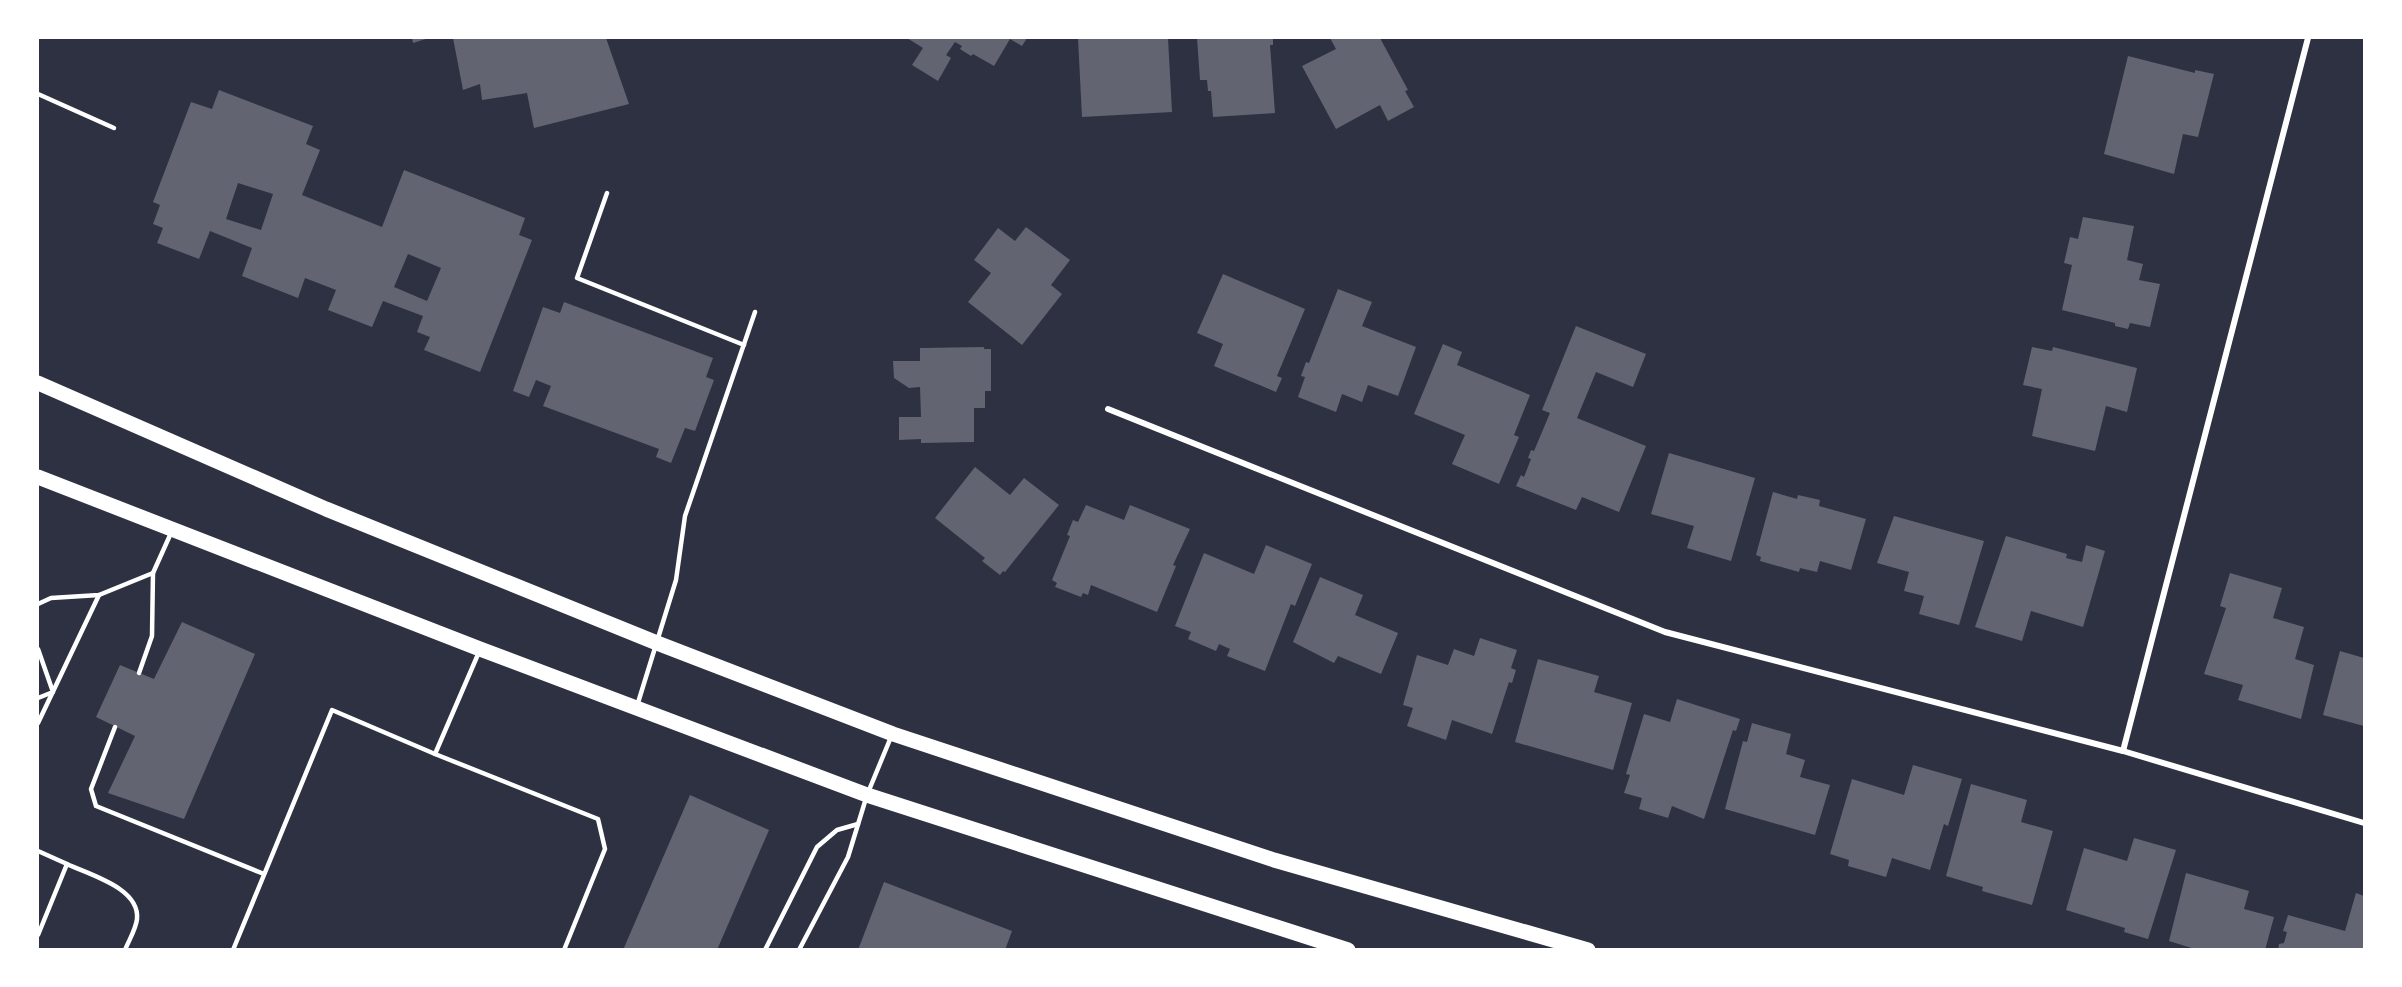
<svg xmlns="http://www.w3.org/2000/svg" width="2402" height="987" viewBox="0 0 2402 987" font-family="Karla,sans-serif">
<rect width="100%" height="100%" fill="#2d3142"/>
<g fill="#626471" fill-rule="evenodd">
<polygon points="412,38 429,38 413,43"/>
<polygon points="453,38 606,38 629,104 534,128 527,93 482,100 480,84 463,90"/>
<polygon points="907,38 1027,38 1022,46 1010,39 994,66 973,54 971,56 960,49 962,46 955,42 946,55 951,58 938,81 912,65 923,48"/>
<polygon points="1078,38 1168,38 1172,112 1082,117"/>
<polygon points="1197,38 1273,38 1273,45 1270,45 1275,113 1213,117 1211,91 1208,91 1207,80 1200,80"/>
<polygon points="1330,38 1380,38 1408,90 1405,91 1414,107 1388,121 1380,105 1336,129 1302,66 1336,49"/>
<polygon points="2128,56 2195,73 2195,70 2214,74 2198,137 2183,134 2174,174 2104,154"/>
<path d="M219,90L313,126L306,144L320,150L302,195L382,227L404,170L525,218L519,235L532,240L480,372L424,350L430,337L417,332L423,316L383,301L372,327L328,310L336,290L305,278L298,298L242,276L252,248L210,231L199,259L157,243L163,228L153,224L160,205L153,202L191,102L212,109ZM238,183L273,194L261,230L226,219ZM408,254L441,268L427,301L394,287Z"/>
<polygon points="2083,217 2134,226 2127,260 2143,264 2139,280 2160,284 2150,327 2130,323 2128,329 2115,326 2115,323 2062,310 2072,265 2064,263 2070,237 2078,239"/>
<polygon points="1026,227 1070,260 1051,285 1062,294 1022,345 968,302 991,273 974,260 998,228 1015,241"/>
<polygon points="1223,274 1305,309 1277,376 1282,378 1276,392 1214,366 1223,344 1197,333"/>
<polygon points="1338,289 1372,302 1362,326 1416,347 1398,396 1368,385 1362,402 1342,394 1336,412 1298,397 1305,377 1301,376 1306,362 1309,363"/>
<polygon points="564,302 713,358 706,377 714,380 695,431 685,428 671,463 656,457 659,449 543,406 551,386 536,380 529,397 513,391 543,307 560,313"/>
<polygon points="1576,326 1646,354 1633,387 1596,372 1577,418 1646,446 1619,512 1582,497 1576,510 1516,486 1521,475 1524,477 1531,459 1528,458 1531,450 1534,451 1550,413 1542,410"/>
<polygon points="1443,344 1462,352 1457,365 1530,395 1514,435 1519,437 1499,484 1452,464 1465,435 1414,414"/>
<polygon points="984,347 984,349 991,349 991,391 985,391 985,408 974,408 974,442 921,443 921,439 899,440 899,417 921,417 920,387 909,388 894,378 893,361 920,361 920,348"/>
<polygon points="2032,347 2052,351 2053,347 2137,368 2127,412 2106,406 2095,451 2032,436 2042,389 2023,385"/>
<polygon points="1669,453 1755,478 1731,561 1687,548 1694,526 1651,514"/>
<polygon points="975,467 1010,495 1024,478 1059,505 1005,572 1003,571 1000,575 982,561 985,558 935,518"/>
<polygon points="1773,492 1797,499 1798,495 1820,500 1819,506 1866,519 1851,570 1820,561 1817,572 1800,568 1799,572 1760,561 1761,557 1756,555"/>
<polygon points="1086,505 1124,520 1130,505 1190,529 1173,565 1176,566 1157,612 1091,585 1088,595 1083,593 1081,597 1055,587 1057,583 1052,580 1070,536 1067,535 1073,520 1078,522"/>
<polygon points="1894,516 1984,541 1959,625 1919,614 1924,596 1904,591 1909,572 1877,563"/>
<polygon points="2006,536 2067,554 2066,558 2082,562 2086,545 2105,551 2083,627 2031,611 2022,641 1975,627"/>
<polygon points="1266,545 1312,564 1295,606 1291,604 1265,671 1227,656 1230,649 1219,644 1216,651 1188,639 1191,632 1175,626 1204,553 1254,574"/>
<polygon points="2230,573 2282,588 2273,618 2304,627 2295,659 2314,665 2301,719 2238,700 2243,685 2204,674 2226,608 2220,606"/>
<polygon points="1320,577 1363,595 1355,615 1398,633 1381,674 1338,656 1334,663 1293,642"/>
<polygon points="182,622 255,654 184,819 108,793 135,736 96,717 120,665 154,679"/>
<polygon points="1480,638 1517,650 1511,668 1516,670 1512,683 1509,682 1492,734 1452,720 1446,740 1407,726 1413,708 1403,705 1417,655 1448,665 1454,649 1474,656"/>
<polygon points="2340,651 2364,658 2364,726 2323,715"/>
<polygon points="1538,659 1599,676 1594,692 1632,703 1613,770 1515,742"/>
<polygon points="1677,699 1740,719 1736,731 1733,730 1704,819 1672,806 1668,818 1639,809 1642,798 1624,793 1630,775 1626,774 1644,714 1670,722"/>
<polygon points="1752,723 1791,734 1786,754 1805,760 1800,777 1830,785 1815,835 1725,809 1743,741 1747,742"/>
<polygon points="1913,765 1962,779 1948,826 1944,824 1930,870 1892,858 1886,877 1848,866 1849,860 1830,854 1852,779 1904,795"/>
<polygon points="1971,784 2027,800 2021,822 2053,831 2032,905 1982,891 1983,887 1946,876"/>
<polygon points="690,795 769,830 717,950 623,950"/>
<polygon points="2134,838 2176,850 2148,939 2124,932 2125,928 2066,910 2084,848 2127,861"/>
<polygon points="2186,873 2249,891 2244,909 2274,917 2265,950 2198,950 2169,941"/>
<polygon points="884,882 1012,931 1005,950 858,950"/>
<polygon points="2356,893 2364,896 2364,950 2278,950 2279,944 2284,943 2287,932 2283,931 2288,915 2345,931"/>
</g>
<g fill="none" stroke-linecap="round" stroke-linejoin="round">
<g stroke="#fff" stroke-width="4.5">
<polyline points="38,94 114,128"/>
<polyline points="607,193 577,278 744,345"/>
<polyline points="38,604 51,598 99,595 153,573 171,533"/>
<polyline points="38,649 53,692 38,698"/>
<polyline points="139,673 152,636 153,573"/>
<polyline points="637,706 676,580 685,516 755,312"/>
<polyline points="38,723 99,595"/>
<polyline points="115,727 91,789 96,806 264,874"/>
<polyline points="435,754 598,819 605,849 564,950"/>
<polyline points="38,851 67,864"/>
<path d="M38,935L67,864C90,875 140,888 137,919C136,929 129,940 125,950"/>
<polyline points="233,950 332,710 435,754 479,652"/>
<polyline points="765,950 817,847 837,830 858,824"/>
<polyline points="799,950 848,857 867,795 891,737"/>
</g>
<g stroke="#fff" stroke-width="6">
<polyline points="1108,409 1665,632 2123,751 2364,823"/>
<polyline points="2123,751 2308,38"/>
</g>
<g stroke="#fff" stroke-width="15">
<polyline points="38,383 326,509 657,643 893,734 1274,860 1588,950"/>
<polyline points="38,477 480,649 867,795 1348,950"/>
</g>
</g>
<rect width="2402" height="987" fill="none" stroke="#ffffff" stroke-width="78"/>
</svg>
